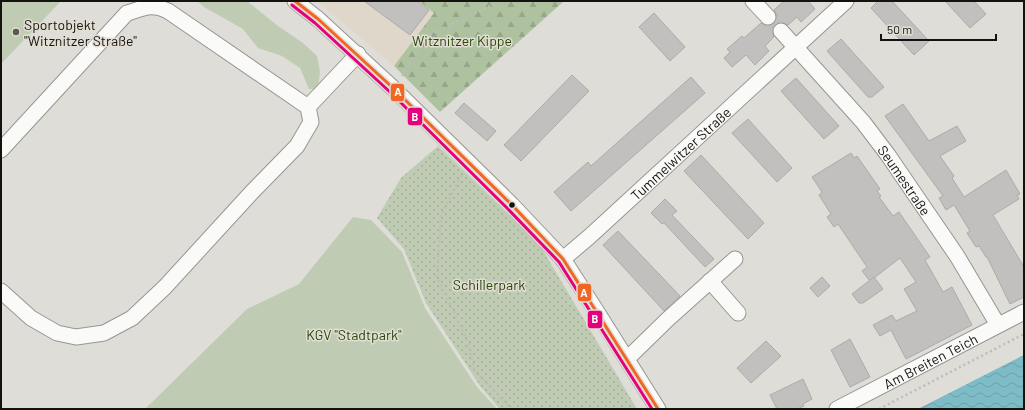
<svg xmlns="http://www.w3.org/2000/svg" width="1025" height="410" viewBox="0 0 1025 410" font-family="Barlow,sans-serif">
<defs>
<pattern id="forest-firs" width="22" height="20" patternUnits="userSpaceOnUse"><rect width="22" height="20" fill="#afc29f"/><path d="M5 1l3.5 6h-7zM16 11l3.5 6h-7z" fill="#96a688"/></pattern>
<pattern id="park-dots" width="8" height="8" patternUnits="userSpaceOnUse"><rect width="8" height="8" fill="#bfccb3"/><path d="M2 2h.1M6 6h.1" fill="none" stroke="#a3ae99" stroke-width="1.8" stroke-linecap="round"/></pattern>
<pattern id="water-waves" width="16" height="10" patternUnits="userSpaceOnUse"><rect width="16" height="10" fill="#7dbcc7"/><path d="M0 5q4-4 8 0t8 0" fill="none" stroke="#6ba1aa"/></pattern>
</defs>
<rect width="100%" height="100%" fill="#deddd8"/>
<polygon fill="#e0d7cb" points="317,1 419,1 434,13 394,66"/>
<g fill="#bfccb3">
<polygon points="1,1 61,1 1,64"/>
<polygon points="197,1 247,1 278,26 303,43 317,56 320,72 318,89 309,89 300,68 282,56 258,48 243,29 204,7"/>
<polygon points="353,217 371,220 402,252 425,308 477,387 497,409 145,409 247,309 299,284"/>
</g>
<polygon fill="url(#forest-firs)" points="419,1 564,1 440,112 394,66 434,13"/>
<polygon fill="url(#park-dots)" points="438,146 538,242 637,409 500,409 480,386 426,303 404,249 377,218 401,178"/>
<polygon fill="url(#water-waves)" points="1024,355 1024,409 918,409"/>
<g fill="#c2c0bf" stroke="#adabaa">
<polygon points="364,1 417,1 429,10 410,35"/>
<polygon points="784,1 808,1 815,9 801,22 797,17 788,25 784,23 780,22 775,25 772,29 772,32 774,37 765,46 769,51 755,65 746,55 732,67 724,58 730,52 727,49 742,36 744,38 761,23 766,26 770,26 774,24 776,20 777,15 774,10"/>
<polygon points="878,1 892,1 929,41 914,55 871,8"/>
<polygon points="945,1 974,1 986,14 970,28"/>
<polygon points="654,13 685,47 670,61 639,27"/>
<polygon points="841,39 884,87 872,97 868,97 827,51"/>
<polygon points="572,75 589,91 521,161 504,145"/>
<polygon points="691,77 705,93 571,211 554,192 588,162 591,166"/>
<polygon points="796,78 839,126 824,139 781,91"/>
<polygon points="464,103 496,131 487,141 455,113"/>
<polygon points="903,104 929,141 957,126 966,141 940,156 954,176 952,178 964,197 1006,170 1020,194 1017,195 1019,199 993,215 1024,267 1024,297 1010,304 987,257 986,257 979,246 976,247 967,233 970,231 954,205 946,210 939,198 943,196 885,116"/>
<polygon points="748,119 792,168 777,182 732,133"/>
<polygon points="851,153 854,158 857,156 880,189 877,191 881,196 879,197 893,216 899,212 930,257 925,260 943,292 952,287 972,325 906,359 891,330 880,336 873,325 892,315 896,321 917,311 904,289 916,282 900,258 870,281 862,271 867,267 838,224 834,227 827,217 831,214 819,195 822,192 812,177"/>
<polygon points="701,155 764,223 748,239 684,171"/>
<polygon points="665,199 677,211 672,215 714,259 705,267 664,223 662,224 651,213"/>
<polygon points="618,231 680,296 664,311 603,245"/>
<polygon points="822,277 830,286 818,297 810,288"/>
<polygon points="874,277 883,289 863,303 859,303 852,294"/>
<polygon points="850,339 870,377 850,387 831,350"/>
<polygon points="766,341 781,356 751,383 737,368"/>
<polygon points="803,379 812,399 803,404 804,406 797,409 777,409 770,395"/>
</g>
<g fill="none" stroke-linecap="round" stroke-linejoin="round">
<polyline stroke="#c0bfba" stroke-width="15" stroke-dasharray="15 8" stroke-linecap="butt" points="768,17 781,31"/>
<defs>
<g id="minor">
<polyline points="295,1 318,19 393,88 512,205 563,259 599,315 658,409"/>
<polyline points="753,1 768,17"/>
<path id="s1" d="M781,31L863,122L888,155L957,256L998,325"/>
<polyline points="308,107 358,54"/>
<path d="M1,150L127,13C144,8 151,3 168,11L308,107L311,122L297,146L252,192L165,287L132,318L104,333L76,337L57,333L31,318L1,291"/>
<path id="s2" d="M563,259L589,237L846,1"/>
<polyline points="710,281 738,313"/>
<polyline points="627,359 668,319 735,259"/>
<path id="s3" d="M837,409L1024,312"/>
</g>
</defs>
<use href="#minor" stroke="#979692" stroke-width="17"/>
<g stroke="#bdbcba" stroke-width="2.5" stroke-dasharray="2 3" stroke-linecap="butt">
<polyline points="402,76 428,35 501,1"/>
<polyline points="461,175 441,216 437,277 468,342 474,369 511,409"/>
<polyline points="879,409 1024,334"/>
</g>
<use href="#minor" stroke="#fafaf9" stroke-width="15"/>
<defs>
<polyline id="bus-1" points="295,1 318,19 393,88 512,205 563,259 658,409"/>
<polyline id="bus-2" points="292,5 315,23 390,92 508,209 559,262 652,409"/>
</defs>
<use href="#bus-1" stroke="#e2ded4" stroke-width="6"/>
<use href="#bus-2" stroke="#e2ded4" stroke-width="6"/>
<use href="#bus-1" stroke="#f26522" stroke-width="3"/>
<use href="#bus-2" stroke="#e5007d" stroke-width="3"/>
</g>
<circle fill="#5b5955" stroke="#e2ded4" stroke-width="1.5" cx="16" cy="32" r="4"/>
<circle fill="#14120f" stroke="#e2ded4" stroke-width="1.5" cx="512" cy="205" r="3.5"/>
<g text-anchor="middle" dominant-baseline="central" stroke-width="3" stroke-linejoin="round" paint-order="stroke">
<g font-size="14" fill="#14120f" stroke="#e2ded4" text-anchor="start">
<text x="24" y="24">Sportobjekt<tspan x="24" dy="16">"Witznitzer Straße"</tspan></text>
</g>
<g font-size="14" fill="#274707" stroke="#e2ded4">
<text x="462" y="40">Witznitzer Kippe</text>
<text x="489" y="284">Schillerpark</text>
<text x="354" y="334">KGV "Stadtpark"</text>
</g>
<g font-size="14" fill="#14120f" stroke="#e2ded4">
<text stroke="none"><textPath href="#s2" startOffset="158">Tummelwitzer Straße</textPath></text>
<text stroke="none"><textPath href="#s1" startOffset="194">Seumestraße</textPath></text>
<text stroke="none"><textPath href="#s3" startOffset="105">Am Breiten Teich</textPath></text>
</g>
</g>
<g stroke="#e2ded4" stroke-width="1.5">
<rect x="390" y="83" width="15" height="19" rx="4" fill="#f26522"/>
<rect x="407" y="107" width="16" height="19" rx="4" fill="#e5007d"/>
<rect x="577" y="283" width="15" height="19" rx="4" fill="#f26522"/>
<rect x="587" y="310" width="16" height="19" rx="4" fill="#e5007d"/>
</g>
<g font-size="11" text-anchor="middle" font-weight="bold" fill="#fff">
<text x="398" y="96">A</text>
<text x="415" y="121">B</text>
<text x="584" y="297">A</text>
<text x="595" y="323">B</text>
</g>
<rect width="1025" height="410" fill="none" stroke="#14120f" stroke-width="4"/>
<path d="M881 34v6h115v-6" fill="none" stroke="#14120f" stroke-width="2"/>
<text x="887" y="34" font-size="12" fill="#14120f" stroke="#e2ded4" stroke-width="3" paint-order="stroke">50 m</text>
</svg>
